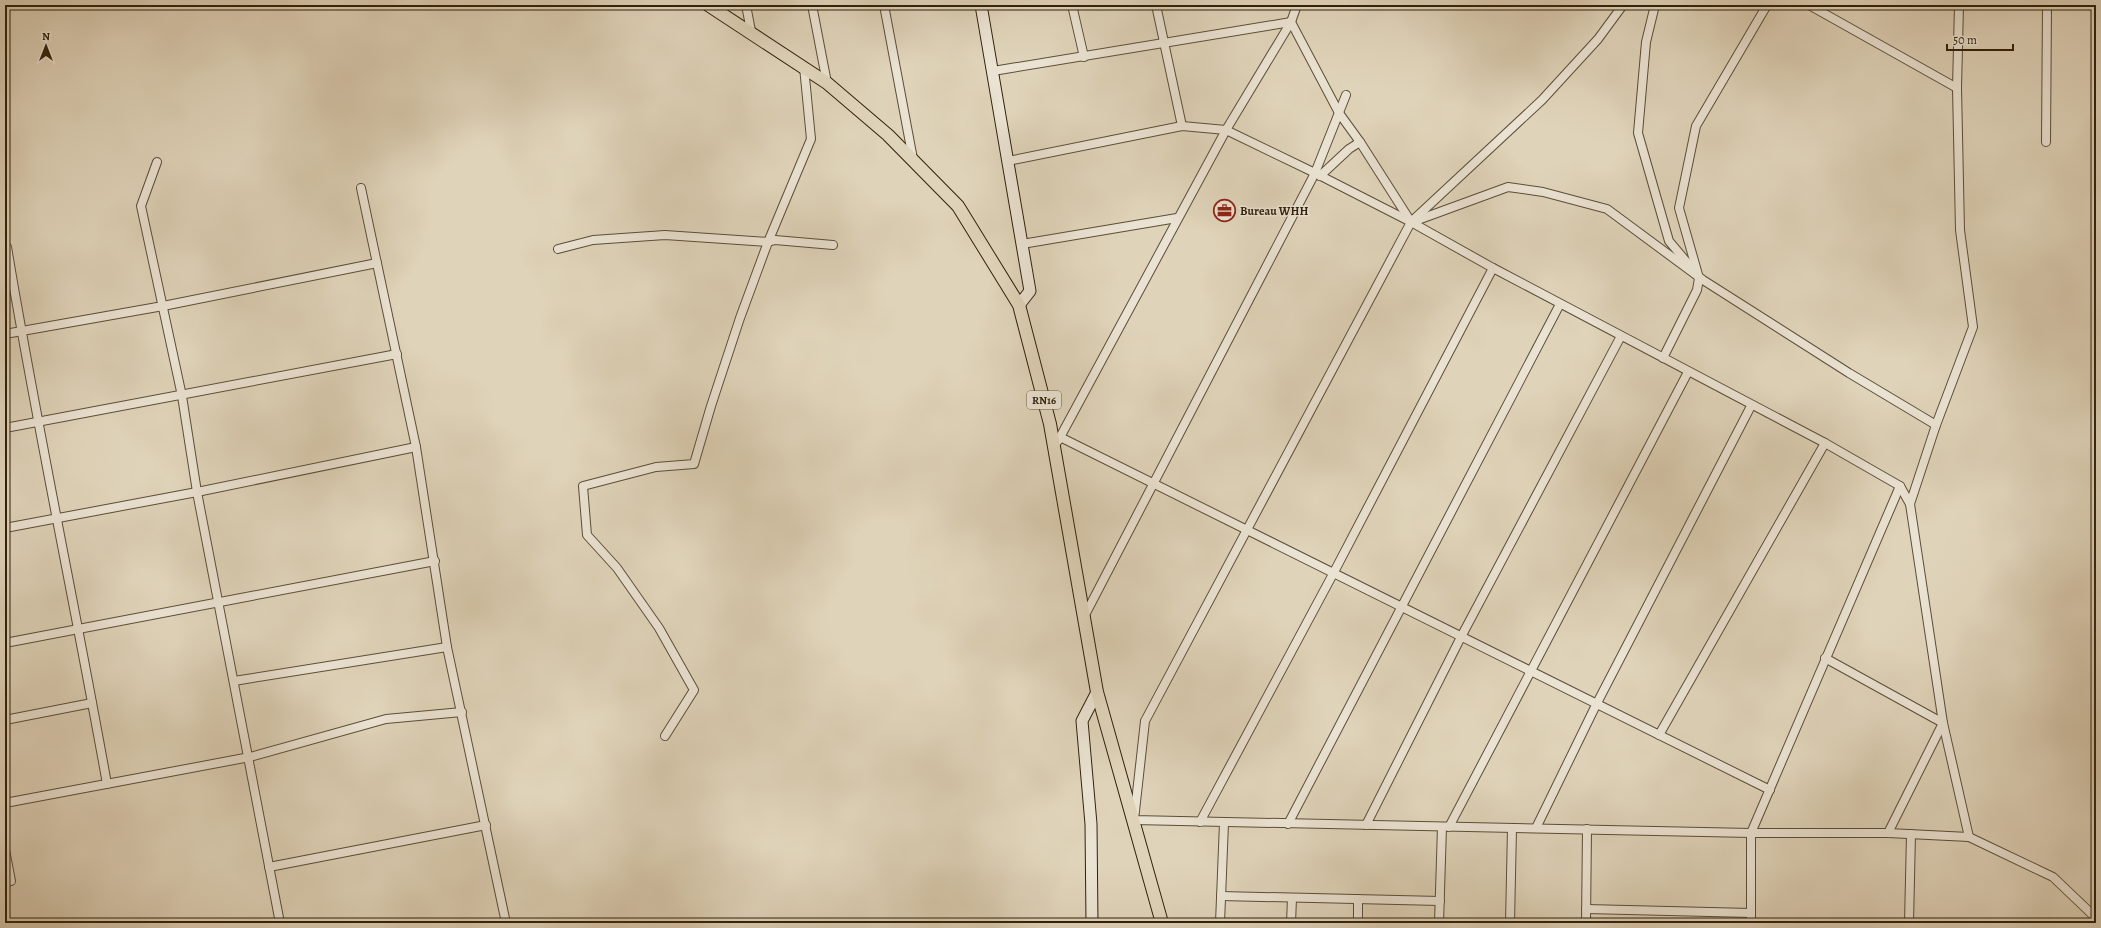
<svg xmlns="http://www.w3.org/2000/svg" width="2101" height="928" viewBox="0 0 2101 928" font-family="Alegreya,serif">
<rect width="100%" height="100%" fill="#dfd3b9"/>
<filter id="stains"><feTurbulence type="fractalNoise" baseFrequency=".005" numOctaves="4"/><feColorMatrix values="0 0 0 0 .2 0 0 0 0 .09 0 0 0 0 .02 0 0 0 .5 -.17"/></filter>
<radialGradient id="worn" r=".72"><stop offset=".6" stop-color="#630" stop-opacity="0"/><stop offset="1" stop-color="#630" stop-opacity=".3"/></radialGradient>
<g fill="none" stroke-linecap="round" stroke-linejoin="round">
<defs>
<g id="street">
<polyline points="746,5 751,31"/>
<polyline points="812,5 827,83"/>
<polyline points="884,5 913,159"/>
<polyline points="1072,5 1084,57"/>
<polyline points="1156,5 1182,126"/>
<polyline points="1623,5 1598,39 1542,100 1411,222 1145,721 1134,820 1751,833 1888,833 1969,837 2053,877 2096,918"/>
<polyline points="1655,5 1646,42 1638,133 1669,241 1690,266"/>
<polyline points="1809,5 1957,88"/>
<polyline points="1959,5 1957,88 1960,230 1973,327 1936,425 1910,504 1943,723 1969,837"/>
<polyline points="993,71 1291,22 1339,113 1360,142 1411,222"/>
<polyline points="2046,142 2047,5"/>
<polyline points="1008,161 1182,126 1226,130 1315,173 1411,222 1493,268 1825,443 1900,486 1910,504"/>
<polyline points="157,162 141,206 182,396 197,492 280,923"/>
<polyline points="1320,176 1349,149 1360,142"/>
<polyline points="361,188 416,447 447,647 506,923"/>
<polyline points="1415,221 1508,187 1543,192 1607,209 1703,280 1849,373 1936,425"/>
<polyline points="1022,244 1177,218"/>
<path d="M7,247C37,427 75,605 107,784"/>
<polyline points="558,249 593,240 665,235 768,242 775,240 833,245"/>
<polyline points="5,334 163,306 377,263"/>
<polyline points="1663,358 1697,290 1699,278 1679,208 1696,126 1767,5"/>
<polyline points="5,428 397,354"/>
<polyline points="1060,437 1770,790"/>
<polyline points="1058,441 1226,130 1291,22 1297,5"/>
<polyline points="5,528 197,492 416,447"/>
<polyline points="1084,617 1315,173 1346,95"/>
<polyline points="5,643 435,561"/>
<polyline points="1825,658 1943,723 1888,833"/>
<polyline points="234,681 447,647"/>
<polyline points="5,720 92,703"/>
<polyline points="1659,735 1825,443"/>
<polyline points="665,736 694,690 659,628 617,568 587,535 583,486 656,467 694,464 711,406 740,318 768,242 811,139 804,67"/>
<polyline points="5,803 250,757 386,719 462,712"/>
<polyline points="1200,822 1333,574 1493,268"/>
<polyline points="1288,824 1560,304"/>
<polyline points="1366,825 1461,637 1621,336"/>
<polyline points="1449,827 1688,372"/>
<polyline points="1536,828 1596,705 1751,406"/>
<polyline points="5,850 11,881 5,882"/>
<polyline points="269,867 486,825"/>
<polyline points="1221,896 1440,901"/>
<polyline points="1586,909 1751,913"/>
<polyline points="1220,923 1224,823"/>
<polyline points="1291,923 1292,898"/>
<polyline points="1358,923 1358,899"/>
<polyline points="1439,923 1442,827"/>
<polyline points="1510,923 1512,828"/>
<polyline points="1586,923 1587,829"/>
<polyline points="1751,923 1751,833 1900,486"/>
<polyline points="1909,923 1911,834"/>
</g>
<g id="secondary">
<polyline points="981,5 1030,291 1019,305"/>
<polyline points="1092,923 1091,824 1082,721 1097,692"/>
</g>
<polyline id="primary" points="708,5 827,83 888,135 958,206 1019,305 1050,424 1097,692 1162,923"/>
</defs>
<use href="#street" stroke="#5c4e37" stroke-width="10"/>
<use href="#secondary" stroke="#30210c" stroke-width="13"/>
<use href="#primary" stroke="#30210c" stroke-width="14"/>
<use href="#street" stroke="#eae2d2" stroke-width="8"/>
<use href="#secondary" stroke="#eae2d2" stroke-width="11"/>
<use href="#primary" stroke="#dfd3b9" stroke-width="12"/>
</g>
<defs>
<symbol id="office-ring" viewBox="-11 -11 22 22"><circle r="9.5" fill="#eae2d2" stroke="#8f2418" stroke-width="1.5"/><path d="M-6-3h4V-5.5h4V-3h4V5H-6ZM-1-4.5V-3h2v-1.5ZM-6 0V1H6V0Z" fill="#8f2418"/></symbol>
</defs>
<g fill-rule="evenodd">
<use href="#office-ring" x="1212" y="198" width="25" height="25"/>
</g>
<g text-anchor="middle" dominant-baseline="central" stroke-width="3" stroke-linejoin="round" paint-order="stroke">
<rect fill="#eae2d2" stroke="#685b47" stroke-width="1" x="1027" y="391" width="34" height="18" rx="3"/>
<g font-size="11" font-weight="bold" fill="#30210c">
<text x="1044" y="400">RN16</text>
</g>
<g font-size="12" font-weight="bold" fill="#30210c" stroke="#eae2d2" text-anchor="start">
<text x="1240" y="211">Bureau WHH</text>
</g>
</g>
<rect width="2101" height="928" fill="none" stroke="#dfd3b9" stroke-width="20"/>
<rect x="6" y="6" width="2089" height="916" fill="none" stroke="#30210c" stroke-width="2"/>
<rect x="10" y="10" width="2081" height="908" fill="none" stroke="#30210c"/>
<g transform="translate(46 46)" stroke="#eae2d2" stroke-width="3" paint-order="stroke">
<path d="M0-3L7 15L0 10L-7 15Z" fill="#30210c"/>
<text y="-6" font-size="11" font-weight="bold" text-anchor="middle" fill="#30210c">N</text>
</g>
<path d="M1947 44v6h66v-6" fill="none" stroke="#30210c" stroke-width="2"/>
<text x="1953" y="44" font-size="12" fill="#30210c" stroke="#eae2d2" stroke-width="3" paint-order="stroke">50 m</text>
<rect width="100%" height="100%" filter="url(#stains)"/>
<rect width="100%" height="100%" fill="url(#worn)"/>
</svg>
